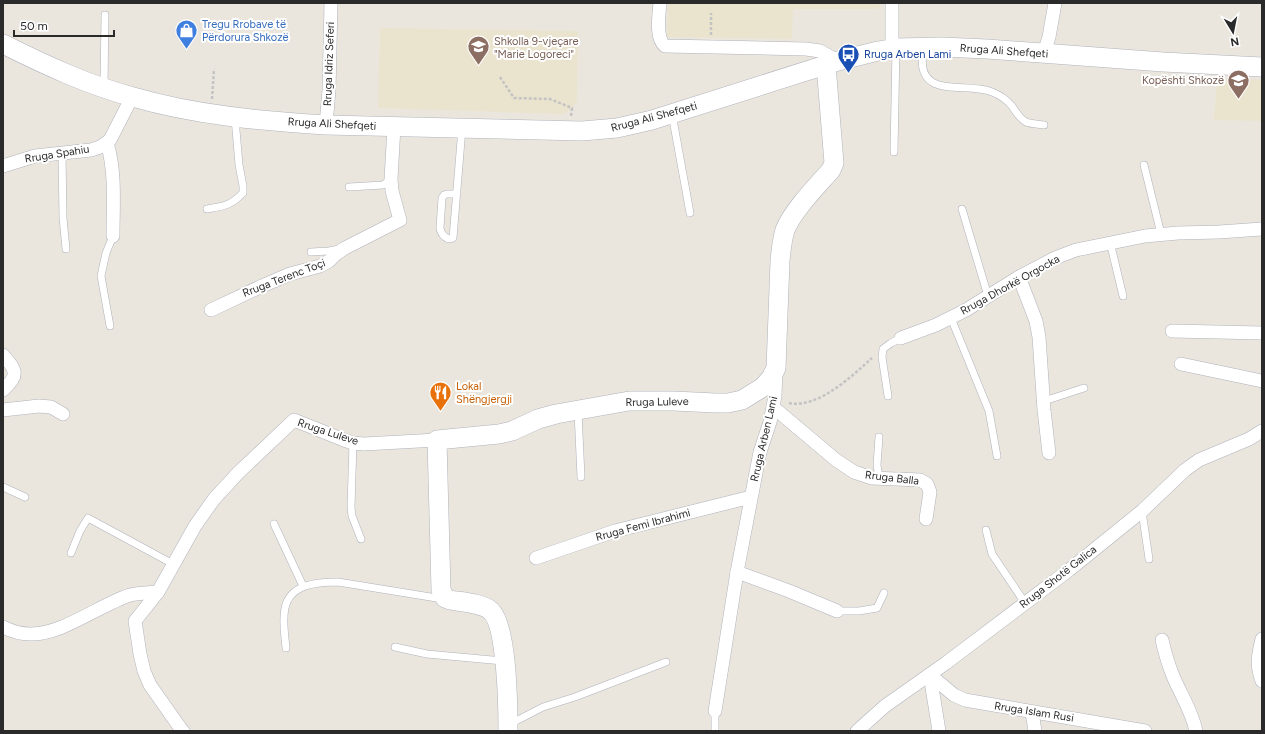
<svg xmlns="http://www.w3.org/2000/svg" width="1265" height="734" viewBox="0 0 1265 734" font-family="Figtree,sans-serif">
<rect width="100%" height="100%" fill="#eae6dd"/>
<g fill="#eae4ce">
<polygon points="668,3 880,3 879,9 793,9 792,39 667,37"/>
<polygon points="380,28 578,31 577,102 565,114 378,108"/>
<polygon points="1217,79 1262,80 1262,121 1214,120"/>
</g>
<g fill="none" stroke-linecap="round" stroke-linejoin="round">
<defs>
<g id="lane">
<path d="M923,48C922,60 920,74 932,82C947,91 975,85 992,92C1000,95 1006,99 1012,106C1016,112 1019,118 1026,122C1031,124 1038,124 1044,125"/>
<polyline points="104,87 105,15"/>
<polyline points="672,114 690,213"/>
<polyline points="894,152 896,48"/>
<polyline points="62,153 63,218 66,249"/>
<polyline points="1144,165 1161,234"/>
<polyline points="349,187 383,185 391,179"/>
<path d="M457,194H447L444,195L442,198L440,228C441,234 446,241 453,238L462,128"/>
<path d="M207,209C224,206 230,206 243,193V186L239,165L235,118"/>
<polyline points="962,209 988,296"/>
<polyline points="1110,242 1123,296"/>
<polyline points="311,252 329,251 339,249"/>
<polyline points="951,318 989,411 997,456"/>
<polyline points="110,326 101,276 106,253 113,236"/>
<polyline points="888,396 882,357 883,349 891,343 901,338"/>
<polyline points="1044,401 1084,388"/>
<polyline points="578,412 581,477"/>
<polyline points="879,437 877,465 879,478"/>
<polyline points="353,443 351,507 352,516 361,539"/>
<polyline points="3,487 25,497"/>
<polyline points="1142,511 1149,559"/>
<polyline points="274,524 303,586"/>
<polyline points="986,530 992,554 1025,603"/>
<polyline points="71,553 80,531 88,518 173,564"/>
<polyline points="837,611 859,611 877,608 884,593"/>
<polyline points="395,647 427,654 503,661"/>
<path d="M286,648C285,636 282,621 285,608C290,584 317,582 338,582L443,599"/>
<polyline points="510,724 543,707 575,697 666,662"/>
<polyline points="715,731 715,711"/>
</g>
<g id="street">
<path d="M660,3C659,15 655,38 665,46L806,49L820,51L838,61"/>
<polyline points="892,49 892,3"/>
<polyline points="1044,53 1049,37 1055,3"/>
<polyline points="326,125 329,90 331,3"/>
<path d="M107,143C116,172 113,206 113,236"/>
<polyline points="3,166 35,156 91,150 100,147 110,140 132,97"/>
<polyline points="1019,277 1036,321 1039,337 1044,410 1049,453"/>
<polyline points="211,310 262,286 290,274 320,266 329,261 336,254 345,248 400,220 392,191 391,179 394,127"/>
<polyline points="1172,331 1262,333"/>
<polyline points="901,338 936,325 966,310 1019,277 1055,258 1076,250 1145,236 1178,233 1219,232 1262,229"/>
<path d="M3,355C17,371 19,375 3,390"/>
<polyline points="1181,364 1262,381"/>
<polyline points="773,407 836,460 854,472 872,478 920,480 927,484 930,492 926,519"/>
<polyline points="3,410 39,406 51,407 63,414"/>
<polyline points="536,558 615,531 751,497"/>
<polyline points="737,572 789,591 837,611"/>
<polyline points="158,592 135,621 140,654 144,671 150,685 181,729 183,731"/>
<path d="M3,627C11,631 21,634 30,634C62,635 99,605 130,595C139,593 149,593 158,592L195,526L214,499L238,473L294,420L344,440L353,443L364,444L437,440"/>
<path d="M1262,639C1258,655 1256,665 1262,681"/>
<path d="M1162,640C1165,653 1168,664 1173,676C1181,695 1192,711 1196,731"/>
<polyline points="930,675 954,695 965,700 1145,731"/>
<polyline points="930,675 939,731"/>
<polyline points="715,711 737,572 760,452 770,422 775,396 776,369"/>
<polyline points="1032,712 1035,731"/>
<polyline points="857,731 885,706 946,663 1069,570 1142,511 1185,470 1199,460 1249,439 1262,431"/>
</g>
<g id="secondary">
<path d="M3,44C45,65 88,85 133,97C195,115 261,121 326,125L582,131L617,128L652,120L838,61L878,51L896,48L942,47L987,49L1163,62L1262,67"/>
<path d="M508,731C508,708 507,626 491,611C483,603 461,602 450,600L445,598L441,590L437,440L499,434L512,431L538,419L556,414L629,401H674L715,403H728L742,400L763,387L771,378L776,368L780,261C781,250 782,240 785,230C793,210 817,186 831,170L834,163L826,65"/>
</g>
</defs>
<use href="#lane" stroke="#b0b2bc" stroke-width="8"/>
<use href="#street" stroke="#b0b2bc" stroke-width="14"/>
<use href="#secondary" stroke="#b0b2bc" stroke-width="20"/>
<g stroke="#c3c3c3" stroke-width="2.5" stroke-dasharray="3 2" stroke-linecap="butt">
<polyline points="711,35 711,13"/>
<polyline points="500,77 514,98 550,99 572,108 571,116"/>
<polyline points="212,99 214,69"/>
<path d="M789,403C818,409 852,376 872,358"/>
</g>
<use href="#lane" stroke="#fff" stroke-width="7"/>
<use href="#street" stroke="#fff" stroke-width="13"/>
<use href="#secondary" stroke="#fff" stroke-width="19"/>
</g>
<defs>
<symbol id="shop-pin" viewBox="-11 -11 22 30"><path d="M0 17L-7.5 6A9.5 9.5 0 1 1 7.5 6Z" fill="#3f7fe0" stroke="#fff"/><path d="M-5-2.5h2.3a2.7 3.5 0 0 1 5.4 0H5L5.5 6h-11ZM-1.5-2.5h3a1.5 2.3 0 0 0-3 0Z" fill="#fff"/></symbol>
<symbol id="school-pin" viewBox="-11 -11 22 30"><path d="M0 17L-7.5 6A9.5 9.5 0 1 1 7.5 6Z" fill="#8d6e63" stroke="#fff"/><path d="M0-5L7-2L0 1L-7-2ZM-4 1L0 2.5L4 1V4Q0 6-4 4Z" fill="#fff"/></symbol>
<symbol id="bus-pin" viewBox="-11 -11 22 30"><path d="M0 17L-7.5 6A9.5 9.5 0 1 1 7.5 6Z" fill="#1a4fb4" stroke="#fff"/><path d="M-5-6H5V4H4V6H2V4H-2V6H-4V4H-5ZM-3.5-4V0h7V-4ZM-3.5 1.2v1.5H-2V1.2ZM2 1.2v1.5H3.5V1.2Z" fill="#fff"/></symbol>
<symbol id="restaurant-pin" viewBox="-11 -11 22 30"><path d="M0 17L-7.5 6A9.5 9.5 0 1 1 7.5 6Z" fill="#e8710a" stroke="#fff"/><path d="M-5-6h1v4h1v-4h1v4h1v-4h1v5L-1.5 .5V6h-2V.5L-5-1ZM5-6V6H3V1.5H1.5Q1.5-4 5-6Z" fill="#fff"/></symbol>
</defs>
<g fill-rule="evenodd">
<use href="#shop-pin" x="174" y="18" width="25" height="34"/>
<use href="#school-pin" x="466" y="34" width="25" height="34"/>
<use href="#bus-pin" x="836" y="42" width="25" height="34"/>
<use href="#school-pin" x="1226" y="68" width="25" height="34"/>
<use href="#restaurant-pin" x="428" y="380" width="25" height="34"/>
</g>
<g text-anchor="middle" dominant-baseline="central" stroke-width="4" stroke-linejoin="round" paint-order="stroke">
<g font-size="11" fill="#366cbe" stroke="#fff" text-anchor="start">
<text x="202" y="24">Tregu Rrobave të<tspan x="202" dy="13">Përdorura Shkozë</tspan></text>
</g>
<g font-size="11" fill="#785e54" stroke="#fff" text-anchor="start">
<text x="494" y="41">Shkolla 9-vjeçare<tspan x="494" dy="13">"Marie Logoreci"</tspan></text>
<text x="1224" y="80" text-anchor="end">Kopështi Shkozë</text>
</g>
<g font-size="11" fill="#2a2a2a" stroke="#fff">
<text transform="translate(1004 51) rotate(4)">Rruga Ali Shefqeti</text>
<text transform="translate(329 64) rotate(-88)">Rruga Idriz Seferi</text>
<text transform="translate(654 117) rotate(-15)">Rruga Ali Shefqeti</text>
<text transform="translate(332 124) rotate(3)">Rruga Ali Shefqeti</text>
<text transform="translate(57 154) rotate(-9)">Rruga Spahiu</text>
<text transform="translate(284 278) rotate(-21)">Rruga Terenc Toçi</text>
<text transform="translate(1010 285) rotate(-29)">Rruga Dhorkë Orgocka</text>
<text transform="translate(657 402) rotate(-1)">Rruga Luleve</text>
<text transform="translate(328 432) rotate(18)">Rruga Luleve</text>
<text transform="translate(764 439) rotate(-77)">Rruga Arben Lami</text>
<text transform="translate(892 478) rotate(7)">Rruga Balla</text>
<text transform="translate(643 525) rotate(-15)">Rruga Femi Ibrahimi</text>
<text transform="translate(1058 577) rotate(-38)">Rruga Shotë Galica</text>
<text transform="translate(1034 712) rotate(9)">Rruga Islam Rusi</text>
</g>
<g font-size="11" fill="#164399" stroke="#fff" text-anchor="start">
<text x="864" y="54">Rruga Arben Lami</text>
</g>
<g font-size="11" fill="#c56008" stroke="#fff" text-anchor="start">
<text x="456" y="386">Lokal<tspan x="456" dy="13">Shëngjergji</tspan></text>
</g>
</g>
<rect width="1265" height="734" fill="none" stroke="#2a2a2a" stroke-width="8"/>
<g transform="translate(1233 32) rotate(170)" stroke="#ffffff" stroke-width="3" paint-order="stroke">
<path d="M0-3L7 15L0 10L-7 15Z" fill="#2a2a2a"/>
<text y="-6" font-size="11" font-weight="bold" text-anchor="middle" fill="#2a2a2a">N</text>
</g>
<path d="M14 30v6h100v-6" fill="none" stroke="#2a2a2a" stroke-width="2"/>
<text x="20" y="30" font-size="12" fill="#2a2a2a" stroke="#ffffff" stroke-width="3" paint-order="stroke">50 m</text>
</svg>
